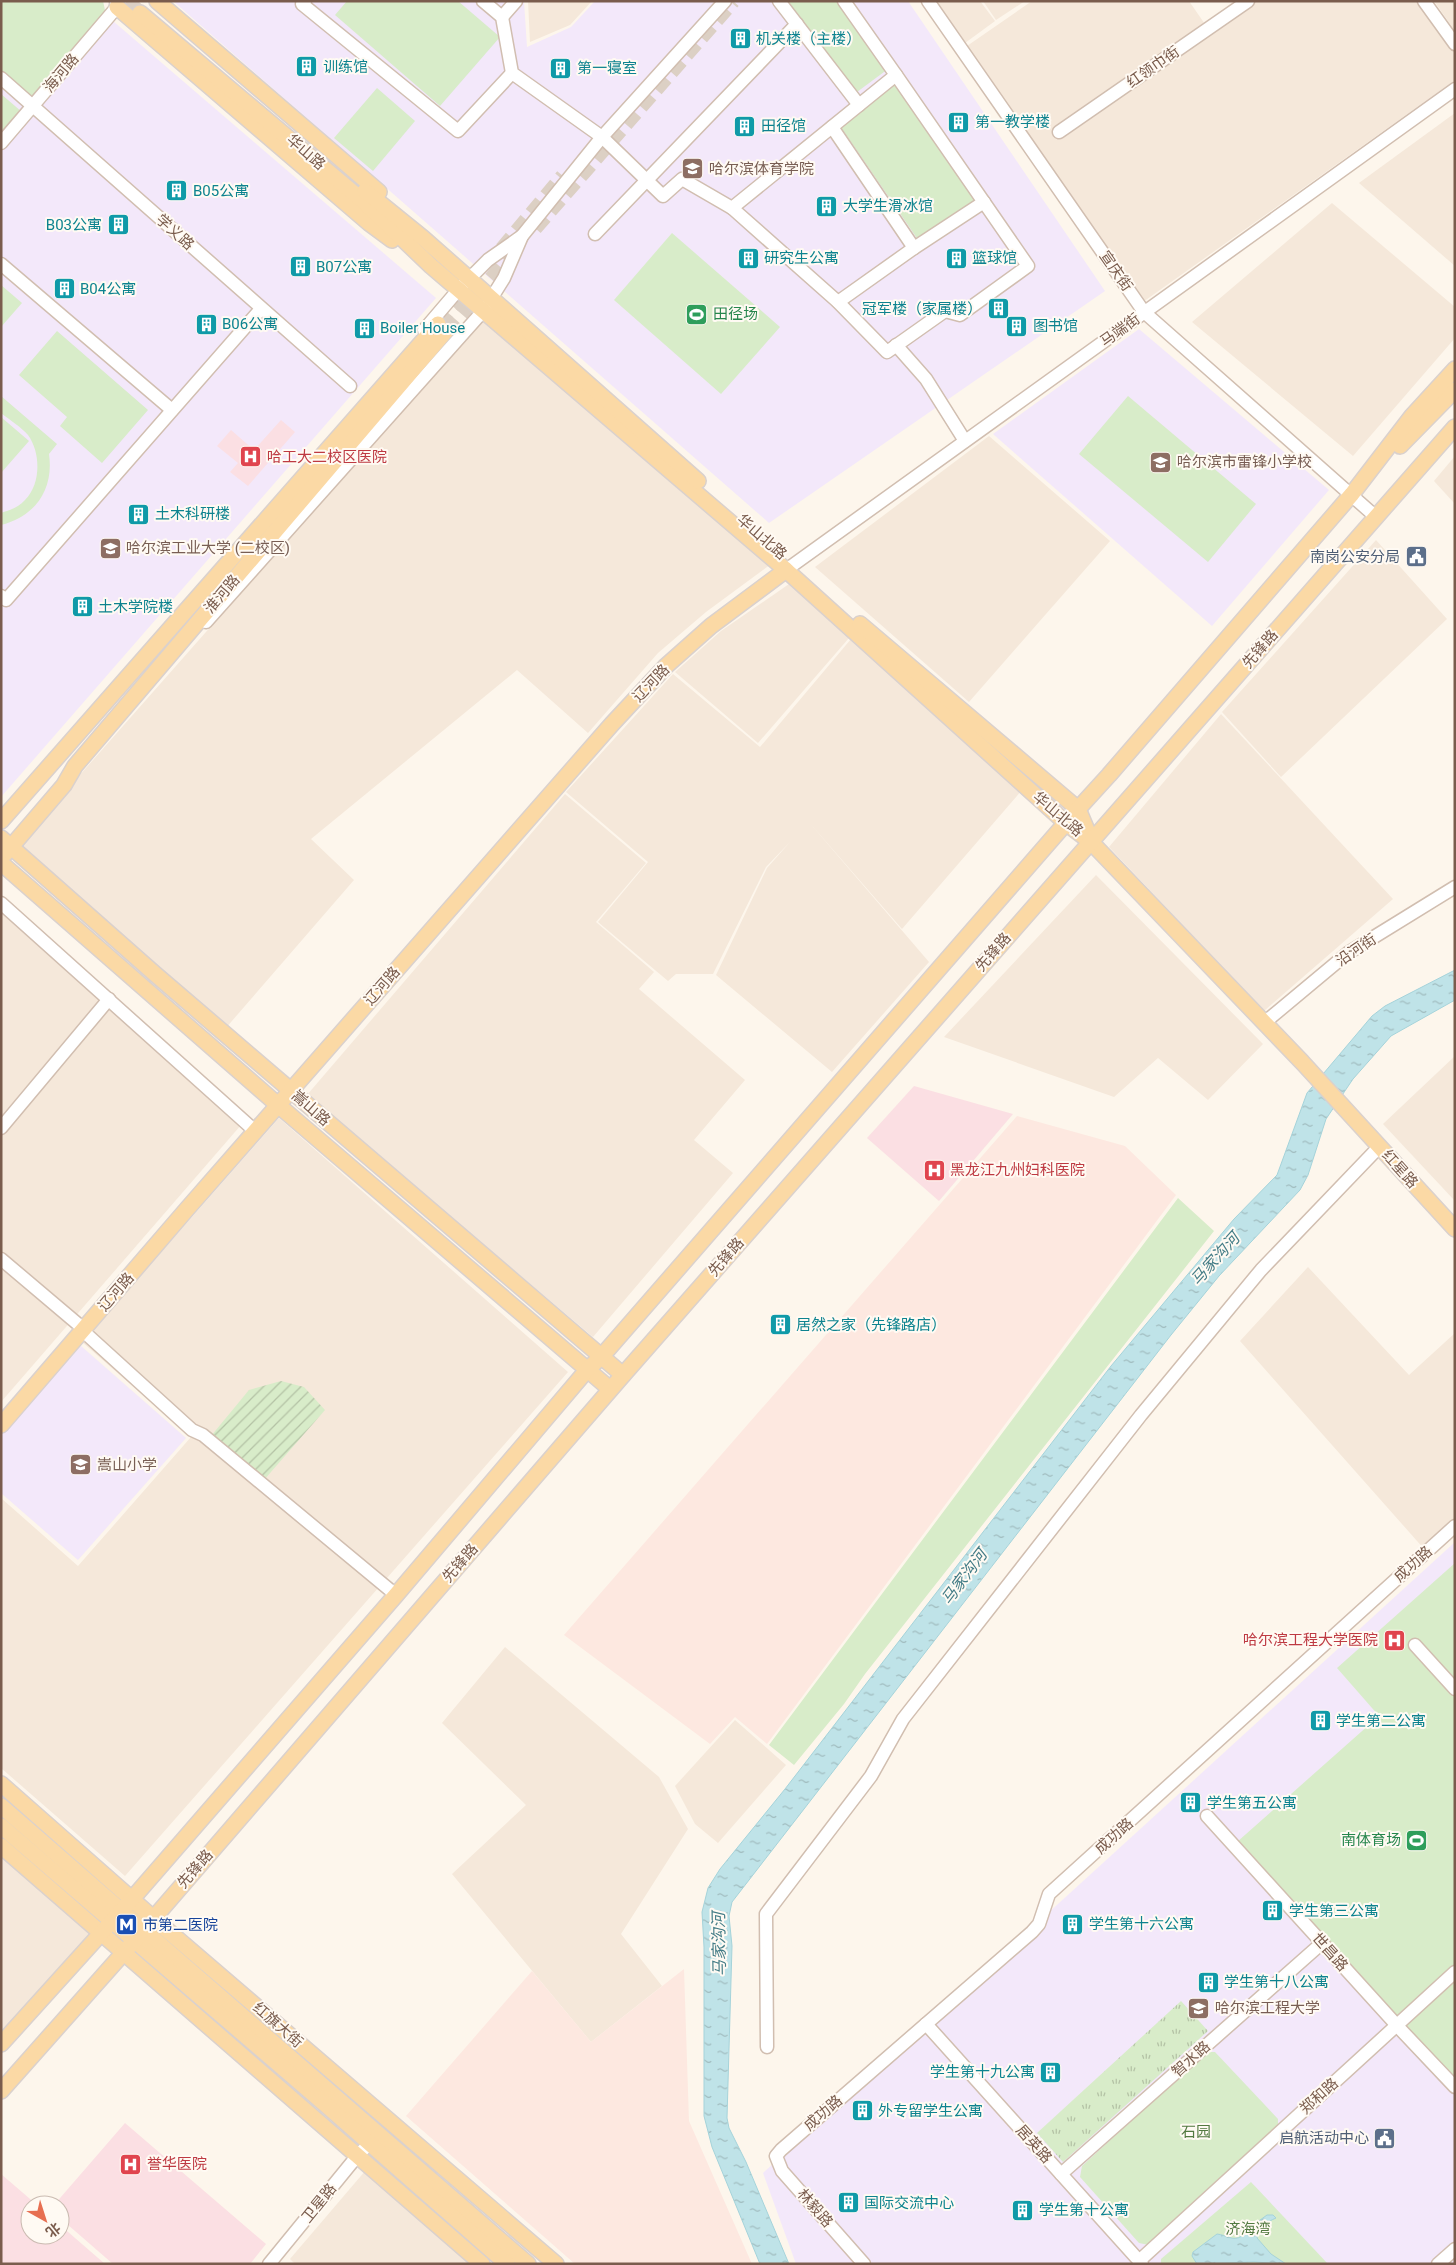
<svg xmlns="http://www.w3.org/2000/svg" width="1456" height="2265" viewBox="0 0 1456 2265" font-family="Roboto,'Noto Sans SC',sans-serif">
<defs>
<pattern id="grass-tufts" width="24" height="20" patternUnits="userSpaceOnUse" patternTransform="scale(1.25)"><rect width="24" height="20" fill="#d8ecc9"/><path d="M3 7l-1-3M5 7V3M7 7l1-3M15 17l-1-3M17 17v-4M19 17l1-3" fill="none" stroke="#b4c2a5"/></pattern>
<pattern id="garden-furrows" width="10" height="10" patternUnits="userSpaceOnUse" patternTransform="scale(1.25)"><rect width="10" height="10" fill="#d8ecc9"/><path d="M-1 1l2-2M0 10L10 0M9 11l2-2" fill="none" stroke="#b4c2a5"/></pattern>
<pattern id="water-ripples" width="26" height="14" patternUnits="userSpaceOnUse" patternTransform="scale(1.25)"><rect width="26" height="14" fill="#bfe3e8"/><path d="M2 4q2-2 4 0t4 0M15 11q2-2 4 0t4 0" fill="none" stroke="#a0bbbe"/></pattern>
</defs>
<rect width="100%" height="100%" fill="#fdf6ec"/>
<g fill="#f5e8da">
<polygon points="528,1 592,1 570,25 530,42"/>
<polygon points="936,1 980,1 995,21 965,43"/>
<polygon points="983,1 1025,1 996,20"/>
<polygon points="1032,1 1189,1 1209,30 1251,1 1421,1 1455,48 1455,80 1143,302 967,46"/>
<polygon points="1434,1 1455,1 1455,31"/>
<polygon points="1455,113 1455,266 1359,183"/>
<polygon points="1332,203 1455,307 1455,338 1353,456 1192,322"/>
<polygon points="484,317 771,564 706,612 658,653 588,733 517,670 311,839 354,880 225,1029 18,845"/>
<polygon points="989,436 1110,541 969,702 815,567"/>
<polygon points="1455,456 1455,504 1434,481"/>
<polygon points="1376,540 1447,619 1281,777 1222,712"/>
<polygon points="789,584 849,638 758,743 675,672 721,631"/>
<polygon points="851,639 1022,790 902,929 808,821 929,962 832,1072 716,975 767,868 790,842 766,867 713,974 676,974 668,981 598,922 648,862 566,792 673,674 760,747"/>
<polygon points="1221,714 1393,899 1264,1011 1109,847"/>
<polygon points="565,794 646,863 596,922 654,972 639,989 745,1080 694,1140 733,1173 593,1337 307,1095"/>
<polygon points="1096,875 1263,1044 1208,1100 1158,1058 1114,1097 944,1037"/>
<polygon points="1,910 241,1125 1,1402"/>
<polygon points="1455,1056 1455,1201 1383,1124"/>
<polygon points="279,1118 568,1372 125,1876 1,1768 1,1498 78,1566 191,1437 82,1342"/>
<polygon points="1308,1267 1409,1375 1455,1333 1455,1522 1425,1550 1240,1341"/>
<polygon points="505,1647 659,1777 688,1829 621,1934 662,1986 591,2042 452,1874 526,1805 442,1723"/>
<polygon points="735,1720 786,1765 718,1843 695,1824 675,1786"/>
<polygon points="1,1851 94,1932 1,2039"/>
<polygon points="366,2170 473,2264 295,2264 290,2259"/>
</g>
<g fill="#fde8e0">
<polygon points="1017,1116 1125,1146 1176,1195 767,1744 735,1717 710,1744 564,1635"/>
<polygon points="684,1969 689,2121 752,2264 575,2264 406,2116 532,1971 591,2042"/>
</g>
<g fill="#f3e8fa">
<polygon points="1,1 103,1 106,15 436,298 1,797"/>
<polygon points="173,1 524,1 527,47 571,27 595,1 908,1 1105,291 769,523"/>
<polygon points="1139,329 1329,490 1212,626 993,434"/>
<polygon points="81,1346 186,1438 78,1560 1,1493 1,1435"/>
<polygon points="1455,1542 1455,2264 796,2264 763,2173"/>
</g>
<g fill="#fbdfe3">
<polygon points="281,420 295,432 248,486 230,472 238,463 217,446 231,430 254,450"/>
<polygon points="914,1086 1013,1114 939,1201 867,1138"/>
<polygon points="125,2123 266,2244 250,2264 113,2264 60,2218 60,2205 54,2205"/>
<polygon points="1,2174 37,2205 30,2205 30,2235 60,2235 60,2225 105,2264 1,2264"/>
</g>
<polygon fill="url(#grass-tufts)" points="1181,2001 1208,2031 1063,2162 1037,2133"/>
<g fill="#d8ecc9">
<polygon points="1,1 103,1 106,15 31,101 1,75"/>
<polygon points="347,1 458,1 500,37 440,106 335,15"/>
<polygon points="788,1 841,1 888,69 857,92"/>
<polygon points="895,84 980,208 923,247 838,123"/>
<polygon points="377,88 415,121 373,171 334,138"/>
<polygon points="1,94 22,112 1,136"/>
<polygon points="672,233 780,327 721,394 614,300"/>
<polygon points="1,285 22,303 1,327"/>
<polygon points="57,331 148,410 102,463 60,426 67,417 19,375"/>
<path d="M1,396L57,444L49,454C54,489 36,516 1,525V513C10,510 19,507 25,500C41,484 41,453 28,435C21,427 10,420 1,413Z"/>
<polygon points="1128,396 1256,504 1208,562 1079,454"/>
<polygon points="1,417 29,441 1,473"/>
<polygon points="1178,1198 1214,1231 865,1674 844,1704 794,1765 769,1745"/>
<polygon points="1455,1563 1455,2087 1237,1842 1379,1716 1337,1668"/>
<polygon points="1206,2052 1215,2052 1278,2119 1278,2128 1149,2245 1139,2243 1080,2177 1082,2166"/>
<polygon points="1251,2182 1328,2264 1161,2264 1161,2259"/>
</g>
<polygon fill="url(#garden-furrows)" points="281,1381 304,1387 325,1410 264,1480 211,1436 249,1390"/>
<g fill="url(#water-ripples)" stroke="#a5d3da">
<polygon points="1455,970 1455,1000 1391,1036 1353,1079 1326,1119 1308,1175 1300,1190 1219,1276 1171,1335 732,1902 729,1916 732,1946 727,2118 729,2128 746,2162 789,2264 760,2264 712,2147 704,2116 704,1947 702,1912 708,1888 720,1869 785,1789 1111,1366 1234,1219 1277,1175 1307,1093 1372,1016 1385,1006"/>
<path d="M1267,2215H1273L1276,2218C1267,2222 1258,2227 1257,2238L1271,2254L1286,2264L1254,2262L1197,2264L1192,2256L1193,2252L1217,2234C1227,2235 1233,2242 1242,2236L1241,2229L1248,2224L1256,2223Z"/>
</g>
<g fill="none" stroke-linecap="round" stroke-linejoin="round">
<g stroke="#dcd0c4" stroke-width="15" stroke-dasharray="15 8" stroke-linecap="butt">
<polyline points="127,1 140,13"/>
<polyline points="535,228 733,1"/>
<polyline points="502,249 563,176"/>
<polyline points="438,324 471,285"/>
<polyline points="446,331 515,251"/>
</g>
<defs>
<g id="minor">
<polyline points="305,1 302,4 458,131 512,73"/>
<polyline points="483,1 502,17 512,73 602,137 663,196 682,179 732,208 896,75 844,1"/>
<polyline points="779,1 859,105"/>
<polyline points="928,1 1144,312 1376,517"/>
<polyline points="1424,1 1455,44"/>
<polyline points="502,17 516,1"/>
<polyline points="1,78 350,386"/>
<polyline points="832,127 914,248 838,302"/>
<polyline points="1059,132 1248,1"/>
<polyline points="1,143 117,7 116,1"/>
<polyline points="732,208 838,302 887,352 945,311 960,315 1028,266 896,75"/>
<polyline points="595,234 797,24"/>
<polyline points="914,248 984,202"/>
<polyline points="1,264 172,410"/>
<polyline points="424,330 459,289 488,260 522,236"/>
<polyline points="896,345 926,379 965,441"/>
<polyline points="786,570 1455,89"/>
<polyline points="1,596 6,600 261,309"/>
<polyline points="206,622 484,310 504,278 522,236 602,137 725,1"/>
<polyline points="1,903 255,1131"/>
<polyline points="1264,1023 1348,953 1455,887"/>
<polyline points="1,1128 109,999"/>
<polyline points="1,1259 79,1325"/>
<polyline points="83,1331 192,1430 203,1435 396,1595"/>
<polyline points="1415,1645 1455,1689"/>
<polyline points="1207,1816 1402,2031 1455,2087"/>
<polyline points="926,2024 1142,2264"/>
<polyline points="767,2047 766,1914 871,1776 903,1719 1141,1415 1261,1270 1379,1147"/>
<polyline points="1061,2174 1322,1943"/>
<polyline points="1139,2261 1455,1972"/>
<polyline points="269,2264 358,2155 370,2143"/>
<polyline points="864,2264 782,2171 776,2156 781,2150 1032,1932 1039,1924 1049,1894 1455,1526"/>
<polyline points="1438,2264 1455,2249"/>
</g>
<g id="major">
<polyline points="157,1 379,192"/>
<polyline points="117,7 369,223 392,240"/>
<polyline points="140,13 363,201 431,266 786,570 1066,823 1091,842 1302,1062 1455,1229"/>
<polyline points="365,191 423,238 698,481"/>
<polyline points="1400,446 1455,390"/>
<polyline points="860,624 1078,809 1091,840"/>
<polyline points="1,821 438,324"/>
<polyline points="1,838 155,974 623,1375"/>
<polyline points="5,854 64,785 75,766 446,331"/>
<polyline points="1,863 278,1105 610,1389"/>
<polyline points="1,1425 187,1209 612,724 666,666 711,626 786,570"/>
<polyline points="1,1784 153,1918 556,2264"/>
<polyline points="1,1806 528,2264"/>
<polyline points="1,1826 326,2105 507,2264"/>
<polyline points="1,1846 482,2264"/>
<polyline points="1,2044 132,1899 396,1595 587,1370 602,1356 1078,809 1109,775 1352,494 1412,416 1455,369"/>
<polyline points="1,2091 134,1941 623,1375 1455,427"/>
</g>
</defs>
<use href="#minor" stroke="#d1beb0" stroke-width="15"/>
<use href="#major" stroke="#dad1cd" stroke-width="18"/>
<use href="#minor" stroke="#fff" stroke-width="12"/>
<use href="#major" stroke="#fbd9a5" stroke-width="15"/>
</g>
<defs>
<symbol id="building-square" viewBox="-11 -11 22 22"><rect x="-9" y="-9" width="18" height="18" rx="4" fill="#0f9aa8" stroke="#fffaf3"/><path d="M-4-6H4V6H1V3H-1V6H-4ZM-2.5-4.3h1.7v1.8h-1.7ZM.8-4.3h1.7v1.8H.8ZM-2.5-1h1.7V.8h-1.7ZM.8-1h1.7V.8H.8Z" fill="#fff"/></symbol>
<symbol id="university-square" viewBox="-11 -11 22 22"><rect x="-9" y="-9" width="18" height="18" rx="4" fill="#8d6e63" stroke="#fffaf3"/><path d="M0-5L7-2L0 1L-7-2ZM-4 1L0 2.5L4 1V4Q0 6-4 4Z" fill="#fff"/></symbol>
<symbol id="stadium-square" viewBox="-11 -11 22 22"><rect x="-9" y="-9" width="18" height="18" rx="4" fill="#2e9e5b" stroke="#fffaf3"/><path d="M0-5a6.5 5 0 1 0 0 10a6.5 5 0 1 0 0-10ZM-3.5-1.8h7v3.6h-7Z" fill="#fff"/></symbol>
<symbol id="hospital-square" viewBox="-11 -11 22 22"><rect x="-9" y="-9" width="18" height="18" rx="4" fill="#e0444e" stroke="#fffaf3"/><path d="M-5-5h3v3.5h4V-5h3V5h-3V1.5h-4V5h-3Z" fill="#fff"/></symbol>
<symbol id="school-square" viewBox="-11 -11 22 22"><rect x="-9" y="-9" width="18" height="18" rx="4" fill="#8d6e63" stroke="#fffaf3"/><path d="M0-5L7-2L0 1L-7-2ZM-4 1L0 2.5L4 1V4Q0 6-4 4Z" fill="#fff"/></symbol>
<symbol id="civic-square" viewBox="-11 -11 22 22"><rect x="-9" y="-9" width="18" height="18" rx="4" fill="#5c6f8a" stroke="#fffaf3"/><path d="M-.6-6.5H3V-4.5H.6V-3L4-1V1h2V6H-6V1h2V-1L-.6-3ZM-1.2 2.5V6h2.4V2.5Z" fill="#fff"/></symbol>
<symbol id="metro-square" viewBox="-11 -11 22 22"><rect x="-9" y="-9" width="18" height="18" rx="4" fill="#1a4fb4" stroke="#fffaf3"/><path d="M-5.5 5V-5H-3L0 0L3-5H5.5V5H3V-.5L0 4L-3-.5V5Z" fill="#fff"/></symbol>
</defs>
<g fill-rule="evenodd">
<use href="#building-square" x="728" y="26" width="25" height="25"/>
<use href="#building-square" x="294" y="54" width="25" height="25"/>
<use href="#building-square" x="548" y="56" width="25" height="25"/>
<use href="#building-square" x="946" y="110" width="25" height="25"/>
<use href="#building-square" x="732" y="114" width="25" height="25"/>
<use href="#university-square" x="680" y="156" width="25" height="25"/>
<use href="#building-square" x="164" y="178" width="25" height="25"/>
<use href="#building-square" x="814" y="194" width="25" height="25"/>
<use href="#building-square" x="106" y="212" width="25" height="25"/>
<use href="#building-square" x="736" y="246" width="25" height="25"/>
<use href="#building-square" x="944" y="246" width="25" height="25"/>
<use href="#building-square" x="288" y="254" width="25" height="25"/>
<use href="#building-square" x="52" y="276" width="25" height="25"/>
<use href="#building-square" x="986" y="296" width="25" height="25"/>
<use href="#stadium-square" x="684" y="302" width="25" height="25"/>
<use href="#building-square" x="194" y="312" width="25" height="25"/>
<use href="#building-square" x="1004" y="314" width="25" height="25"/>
<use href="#building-square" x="352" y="316" width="25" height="25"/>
<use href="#hospital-square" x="238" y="444" width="25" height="25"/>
<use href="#school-square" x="1148" y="450" width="25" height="25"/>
<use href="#building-square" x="126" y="502" width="25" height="25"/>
<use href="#university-square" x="98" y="536" width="25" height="25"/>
<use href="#civic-square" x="1404" y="544" width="25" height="25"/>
<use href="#building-square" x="70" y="594" width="25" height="25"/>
<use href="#hospital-square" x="922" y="1158" width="25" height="25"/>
<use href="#building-square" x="768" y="1312" width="25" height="25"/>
<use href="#school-square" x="68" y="1452" width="25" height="25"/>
<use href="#hospital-square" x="1382" y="1628" width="25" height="25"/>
<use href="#building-square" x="1308" y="1708" width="25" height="25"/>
<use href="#building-square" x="1178" y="1790" width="25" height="25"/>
<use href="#stadium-square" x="1404" y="1828" width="25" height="25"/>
<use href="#building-square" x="1260" y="1898" width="25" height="25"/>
<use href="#building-square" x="1060" y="1912" width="25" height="25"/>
<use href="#metro-square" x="114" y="1912" width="25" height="25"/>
<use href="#building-square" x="1196" y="1970" width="25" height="25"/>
<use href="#university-square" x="1186" y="1996" width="25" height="25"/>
<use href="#building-square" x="1038" y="2060" width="25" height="25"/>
<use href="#building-square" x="850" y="2098" width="25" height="25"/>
<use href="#civic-square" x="1372" y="2126" width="25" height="25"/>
<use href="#hospital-square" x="118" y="2152" width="25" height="25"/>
<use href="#building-square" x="836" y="2190" width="25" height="25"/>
<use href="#building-square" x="1010" y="2198" width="25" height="25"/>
</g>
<g text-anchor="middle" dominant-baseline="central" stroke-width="4" stroke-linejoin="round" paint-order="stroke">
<g font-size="15" fill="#0d838f" stroke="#fffaf3" text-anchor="start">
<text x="756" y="39">机关楼（主楼）</text>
<text x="323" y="67">训练馆</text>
<text x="577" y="68">第一寝室</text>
<text x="975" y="122">第一教学楼</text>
<text x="761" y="126">田径馆</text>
<text x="193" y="191">B05公寓</text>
<text x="843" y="206">大学生滑冰馆</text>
<text x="102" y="225" text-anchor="end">B03公寓</text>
<text x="764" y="258">研究生公寓</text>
<text x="972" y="258">篮球馆</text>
<text x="316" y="267">B07公寓</text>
<text x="80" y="289">B04公寓</text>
<text x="982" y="309" text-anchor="end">冠军楼（家属楼）</text>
<text x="222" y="324">B06公寓</text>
<text x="1033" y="326">图书馆</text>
<text x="380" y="328">Boiler House</text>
<text x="155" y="514">土木科研楼</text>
<text x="98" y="607">土木学院楼</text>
<text x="796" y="1325">居然之家（先锋路店）</text>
<text x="1336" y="1721">学生第二公寓</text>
<text x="1207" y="1803">学生第五公寓</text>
<text x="1289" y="1911">学生第三公寓</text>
<text x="1089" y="1924">学生第十六公寓</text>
<text x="1224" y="1982">学生第十八公寓</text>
<text x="1035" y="2072" text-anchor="end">学生第十九公寓</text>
<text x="878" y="2111">外专留学生公寓</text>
<text x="864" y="2203">国际交流中心</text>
<text x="1039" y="2210">学生第十公寓</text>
</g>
<g font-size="15" fill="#7a5c4d" stroke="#fffaf3">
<text transform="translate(1153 67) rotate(-35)">红领巾街</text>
<text transform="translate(61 73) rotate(-50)">海河路</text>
<text transform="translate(306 152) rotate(41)">华山路</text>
<text transform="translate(175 232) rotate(42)">学义路</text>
<text transform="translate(1116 271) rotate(55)">宣庆街</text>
<text transform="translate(1120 330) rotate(-36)">马端街</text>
<text transform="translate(762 537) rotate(41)">华山北路</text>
<text transform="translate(222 594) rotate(-50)">淮河路</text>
<text transform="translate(1260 649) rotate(-49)">先锋路</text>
<text transform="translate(651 683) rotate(-46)">辽河路</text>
<text transform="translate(1058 814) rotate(40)">华山北路</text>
<text transform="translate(1356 950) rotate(-34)">沿河街</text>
<text transform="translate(993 952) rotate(-49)">先锋路</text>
<text transform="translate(382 986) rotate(-49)">辽河路</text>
<text transform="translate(311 1108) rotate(41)">嵩山路</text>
<text transform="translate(1400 1169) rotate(48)">红星路</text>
<text transform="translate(726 1257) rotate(-49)">先锋路</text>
<text transform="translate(116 1292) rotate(-49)">辽河路</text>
<text transform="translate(460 1563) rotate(-49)">先锋路</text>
<text transform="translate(1413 1564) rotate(-42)">成功路</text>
<text transform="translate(1114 1836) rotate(-42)">成功路</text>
<text transform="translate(195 1869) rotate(-49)">先锋路</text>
<text transform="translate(1330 1952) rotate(48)">世昌路</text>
<text transform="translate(278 2025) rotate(41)">红旗大街</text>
<text transform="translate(1191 2059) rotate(-42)">智水路</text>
<text transform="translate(1319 2096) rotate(-42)">郑和路</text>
<text transform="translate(823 2113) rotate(-41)">成功路</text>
<text transform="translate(1034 2144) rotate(48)">居英路</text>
<text transform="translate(319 2203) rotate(-51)">卫星路</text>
<text transform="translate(815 2208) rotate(49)">林毅路</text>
</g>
<g font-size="15" fill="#785e54" stroke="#fffaf3" text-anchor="start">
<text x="709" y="169">哈尔滨体育学院</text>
<text x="1177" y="462">哈尔滨市雷锋小学校</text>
<text x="126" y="548">哈尔滨工业大学 (二校区)</text>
<text x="97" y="1465">嵩山小学</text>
<text x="1215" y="2008">哈尔滨工程大学</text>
</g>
<g font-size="15" fill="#27864d" stroke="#fffaf3" text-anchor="start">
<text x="713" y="314">田径场</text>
<text x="1401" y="1840" text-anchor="end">南体育场</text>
</g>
<g font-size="15" fill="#be3a42" stroke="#fffaf3" text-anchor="start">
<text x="267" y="457">哈工大二校区医院</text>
<text x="950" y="1170">黑龙江九州妇科医院</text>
<text x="1378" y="1640" text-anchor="end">哈尔滨工程大学医院</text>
<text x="147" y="2164">誉华医院</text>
</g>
<g font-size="15" fill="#4e5e75" stroke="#fffaf3" text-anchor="end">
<text x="1400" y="557">南岗公安分局</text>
<text x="1369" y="2138">启航活动中心</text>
</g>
<g font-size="15" fill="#164399" stroke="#fffaf3" text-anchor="start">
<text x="143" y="1925">市第二医院</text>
</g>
<g font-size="15" fill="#537a41" stroke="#fffaf3">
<text x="1196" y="2132">石园</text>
<text x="1248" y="2229">济海湾</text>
</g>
<g font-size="16" font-style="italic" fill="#437c86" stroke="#fffaf3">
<text transform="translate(1215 1259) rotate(-48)">马家沟河</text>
<text transform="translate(964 1577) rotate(-53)">马家沟河</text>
<text transform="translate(719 1944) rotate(-91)">马家沟河</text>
</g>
</g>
<rect width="1456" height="2265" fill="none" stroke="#7a5c4d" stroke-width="5"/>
<g transform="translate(45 2220) rotate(141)"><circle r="24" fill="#fffaf3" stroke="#cabbb1"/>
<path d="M0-4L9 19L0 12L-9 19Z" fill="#e76f51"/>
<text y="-8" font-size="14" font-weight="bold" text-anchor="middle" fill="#7a5c4d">北</text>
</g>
</svg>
